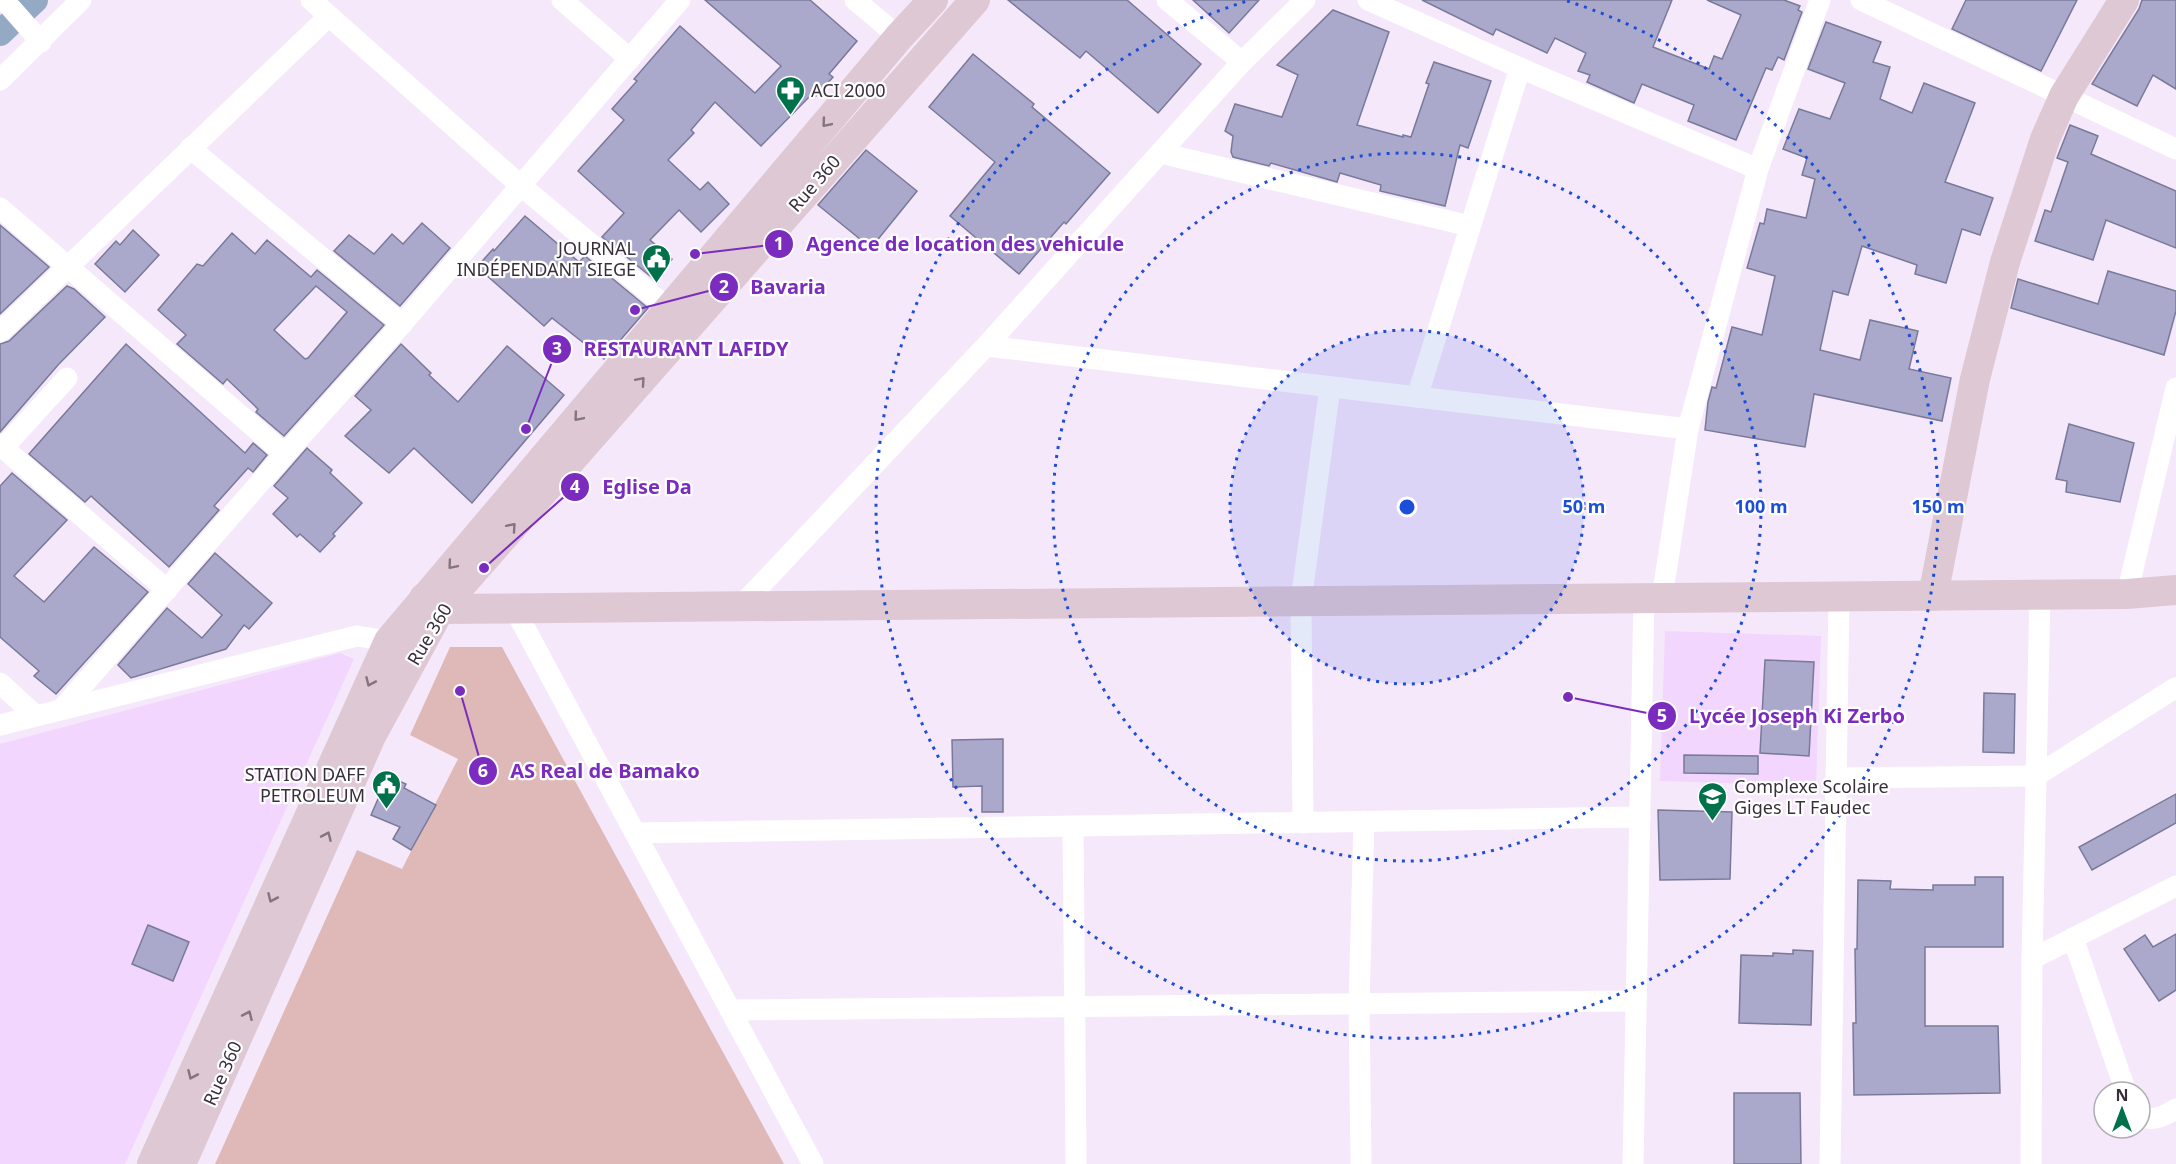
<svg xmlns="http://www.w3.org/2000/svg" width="2176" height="1164" viewBox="0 0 2176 1164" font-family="'Noto Sans',sans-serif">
<rect width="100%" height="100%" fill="#f6e8fb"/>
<g fill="#f2d6fd">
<polygon points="1665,631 1821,636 1816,786 1660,781"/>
<polygon points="340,653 354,659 125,1164 0,1164 0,744"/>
</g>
<polygon fill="#deb9b8" points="450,647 502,647 784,1164 215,1164 357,850 402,869 458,759 410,735"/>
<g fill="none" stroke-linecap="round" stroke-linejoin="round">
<polyline stroke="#93a9c4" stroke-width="26" points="0,33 35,0"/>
</g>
<g fill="#aaa9cc" stroke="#797999" stroke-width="1.5" fill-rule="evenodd">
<polygon points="705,0 810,0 857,41 829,74 833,77 816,96 813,93 761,146 715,102 691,130 694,133 668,160 700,190 708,182 729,204 701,232 679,210 650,240 672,259 655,280 602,237 624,213 578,171 624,120 612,109 637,81 634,79 680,26 755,93 781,66"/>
<polygon points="1008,0 1127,0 1201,64 1158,113 1086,51 1080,58"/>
<polygon points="1193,0 1259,0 1229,33"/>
<polygon points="1422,0 1672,0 1653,47 1709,69 1714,56 1722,59 1741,15 1707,0 1784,0 1800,6 1798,10 1802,12 1784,60 1778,57 1772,70 1766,68 1736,140 1688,121 1694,105 1642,84 1634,103 1587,82 1590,75 1578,71 1586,53 1555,38 1547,53 1496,29 1493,35"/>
<polygon points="1966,0 2077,0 2041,71 1952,29"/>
<polygon points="2142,0 2176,0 2176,89 2153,75 2137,106 2092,84 2139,9"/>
<polygon points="1333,10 1389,32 1357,125 1403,137 1403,135 1411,137 1429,84 1426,83 1434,62 1491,81 1468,148 1460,145 1445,206 1380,191 1381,185 1340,173 1337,182 1271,163 1269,166 1233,157 1231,152 1233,136 1225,131 1235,104 1282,117 1298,75 1277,65"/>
<polygon points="1826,22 1881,42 1873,62 1890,67 1880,99 1912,113 1924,83 1975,103 1945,182 1993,198 1980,235 1962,229 1946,283 1915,274 1917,265 1862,246 1848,295 1833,291 1820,350 1860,360 1870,320 1918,331 1909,369 1951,378 1942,421 1814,394 1805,447 1705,430 1708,402 1712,387 1716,388 1732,327 1762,335 1775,276 1747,268 1760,223 1764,224 1767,209 1806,218 1815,179 1802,175 1807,158 1783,149 1799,109 1830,119 1845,83 1808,69"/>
<polygon points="973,54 1034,104 1032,107 1110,173 1066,224 1064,222 1019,274 950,216 995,162 929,107"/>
<polygon points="2070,125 2098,136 2091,154 2176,191 2176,248 2106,220 2093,260 2035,241 2045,210 2051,212 2068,162 2057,158"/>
<polygon points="866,150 917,191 871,248 818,205"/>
<polygon points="525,216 579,262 585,256 648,308 604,359 552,318 544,326 477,267 493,249 494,251"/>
<polygon points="422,223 450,248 400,306 334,251 349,235 374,254 392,234 403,244"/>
<polygon points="0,225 49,267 0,314"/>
<polygon points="133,230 159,255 125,292 95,264 116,241 120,245"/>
<path d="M232,233L255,254L267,240L311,277L317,270L384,325L284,436L256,412L258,409L227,379L223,384L177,344L186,335L158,310L197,264L203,266ZM316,286L347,312L308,358L305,359L274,330Z"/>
<polygon points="2108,271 2176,291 2176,311 2164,355 2011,308 2018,279 2098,304"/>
<polygon points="67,286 74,289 105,317 58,365 0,432 0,344 9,341"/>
<polygon points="126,344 245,453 253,443 267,455 253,472 248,468 214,506 219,510 169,567 91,496 85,502 29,454"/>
<polygon points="401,344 431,373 429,375 458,402 507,346 564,395 472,503 414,448 389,473 345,436 371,410 355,396"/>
<polygon points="2069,424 2134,443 2120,502 2066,492 2067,481 2056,479"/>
<polygon points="307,448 332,470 330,473 362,503 333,534 335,536 320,552 300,534 297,537 273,514 288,498 274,486"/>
<polygon points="12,473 67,520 14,576 44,602 94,547 148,592 56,694 34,676 39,671 0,637 0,486"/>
<polygon points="215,553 272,603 249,629 244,625 226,649 131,678 118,665 167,608 202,638 222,615 188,584"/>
<polygon points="1765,660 1814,662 1809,756 1760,753"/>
<polygon points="1984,693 2015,694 2014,753 1983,752"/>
<polygon points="1003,739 1003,812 982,812 982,786 953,787 952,740"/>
<polygon points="1684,755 1758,756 1758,774 1684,773"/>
<polygon points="388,776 406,784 404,788 436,805 411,850 393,839 400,827 371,815"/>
<polygon points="2176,794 2176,823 2092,870 2079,847"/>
<polygon points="1658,810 1732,812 1730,879 1660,880"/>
<polygon points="1975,877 2003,877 2003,947 1925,947 1925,1026 1998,1026 2000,1093 1854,1095 1853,1023 1856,1023 1855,949 1857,949 1858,880 1891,881 1890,889 1933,890 1933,885 1975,885"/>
<polygon points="148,925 189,942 173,981 132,964"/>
<polygon points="2176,934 2176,990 2159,1001 2124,949 2145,935 2153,947"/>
<polygon points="1793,950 1813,951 1811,1025 1739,1023 1741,955 1773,956 1773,953 1793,954"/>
<polygon points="1734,1093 1800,1093 1801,1164 1734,1164"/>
</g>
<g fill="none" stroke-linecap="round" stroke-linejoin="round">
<g stroke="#fff" stroke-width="21">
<polyline points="4,0 41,42"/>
<polyline points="311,0 520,185 669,309"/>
<polyline points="562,0 630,59"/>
<polyline points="855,0 899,37"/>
<polyline points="1167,0 1242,62"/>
<polyline points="1368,0 1520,68 1758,169"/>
<polyline points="1861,0 2176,149"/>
<polyline points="0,80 81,0"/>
<polyline points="190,148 402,324"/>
<polyline points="1160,153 1470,226"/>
<polyline points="0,208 285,454"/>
<polyline points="0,332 329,16"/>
<polyline points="986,346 1688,429"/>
<polyline points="1417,397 1520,68"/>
<polyline points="0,445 167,590"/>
<polyline points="3,448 67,378"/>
<polyline points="2127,594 2176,388"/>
<polyline points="1662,598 1688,429 1758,169 1820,0"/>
<polyline points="741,606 986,346 1242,62 1305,0"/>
<polyline points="514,608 813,1164"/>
<polyline points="0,683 36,716"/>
<polyline points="62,709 285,454 402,324 680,0"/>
<polyline points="0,725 357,636 389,641"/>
<polyline points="1836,778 2036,776 2175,688"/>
<polyline points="1303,823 1301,601 1330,387"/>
<polyline points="1073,826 1076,1164"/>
<polyline points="635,833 1640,817"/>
<polyline points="2073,938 2126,1092"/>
<polyline points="2032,959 2176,886"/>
<polyline points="730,1010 1636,1001"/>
<path d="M2140,1116C2154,1122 2164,1116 2176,1109"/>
<polyline points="1361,1164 1359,1004 1364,821"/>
<polyline points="1633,1164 1644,598"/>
<polyline points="1830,1164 1839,597"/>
<polyline points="2031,1164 2032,959 2040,595"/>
</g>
<g stroke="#dec8d4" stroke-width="30">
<polyline points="1933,596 1975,379 2005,262 2045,139 2064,96 2124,0"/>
<polyline points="424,598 440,609 2127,594 2176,590"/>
<polyline points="152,1164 389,641 899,37 933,0"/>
<polyline points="181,1164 371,736 440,609 975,0"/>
</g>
</g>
<defs><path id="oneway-chevron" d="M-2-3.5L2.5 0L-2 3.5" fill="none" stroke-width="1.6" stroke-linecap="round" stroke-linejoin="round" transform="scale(1.5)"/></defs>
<g stroke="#837480">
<use href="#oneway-chevron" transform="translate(826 123) rotate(130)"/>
<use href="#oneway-chevron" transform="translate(641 381) rotate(-49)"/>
<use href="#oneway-chevron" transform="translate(578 417) rotate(130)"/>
<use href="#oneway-chevron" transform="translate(512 527) rotate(-49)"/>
<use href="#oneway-chevron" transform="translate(452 565) rotate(130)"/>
<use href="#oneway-chevron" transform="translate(370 682) rotate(114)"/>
<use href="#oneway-chevron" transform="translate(327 836) rotate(-66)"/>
<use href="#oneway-chevron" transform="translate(272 898) rotate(114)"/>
<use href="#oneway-chevron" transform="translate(248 1015) rotate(-66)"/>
<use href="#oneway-chevron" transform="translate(192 1075) rotate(114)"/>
</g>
<circle cx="1407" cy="507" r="177" fill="#1d4ed8" fill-opacity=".12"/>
<g fill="none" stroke="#1d4ed8" stroke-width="3" stroke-dasharray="3 6">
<circle cx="1407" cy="507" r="177"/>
<circle cx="1407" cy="507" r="354"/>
<path d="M1567 1A531 531 0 1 1 1247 1"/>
</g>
<defs>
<symbol id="pharmacy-pin" viewBox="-11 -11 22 30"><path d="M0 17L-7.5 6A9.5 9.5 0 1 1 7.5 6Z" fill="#00714b" stroke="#fff"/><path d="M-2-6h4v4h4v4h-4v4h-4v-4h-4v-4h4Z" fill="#fff"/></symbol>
<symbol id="civic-pin" viewBox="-11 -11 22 30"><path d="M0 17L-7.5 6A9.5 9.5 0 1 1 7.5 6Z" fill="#00714b" stroke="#fff"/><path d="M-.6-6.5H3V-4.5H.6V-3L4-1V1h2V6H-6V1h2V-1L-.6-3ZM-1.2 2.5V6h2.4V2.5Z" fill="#fff"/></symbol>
<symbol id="school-pin" viewBox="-11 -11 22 30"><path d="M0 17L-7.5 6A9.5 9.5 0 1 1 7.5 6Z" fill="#00714b" stroke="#fff"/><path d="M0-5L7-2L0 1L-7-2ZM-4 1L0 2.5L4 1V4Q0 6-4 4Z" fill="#fff"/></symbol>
</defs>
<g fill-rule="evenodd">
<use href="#pharmacy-pin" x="774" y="74" width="33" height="45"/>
<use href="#civic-pin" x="640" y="242" width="33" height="45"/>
<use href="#civic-pin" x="370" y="768" width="33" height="45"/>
<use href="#school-pin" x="1696" y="780" width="33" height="45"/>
</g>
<g text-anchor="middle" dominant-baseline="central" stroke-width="4.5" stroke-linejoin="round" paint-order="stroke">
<g font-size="18" fill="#382f3b" stroke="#fff" text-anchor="start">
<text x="811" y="90">ACI 2000</text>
<text x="636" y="248" text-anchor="end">JOURNAL<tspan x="636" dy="21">INDÉPENDANT SIEGE</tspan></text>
<text x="365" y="774" text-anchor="end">STATION DAFF<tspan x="365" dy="21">PETROLEUM</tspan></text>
<text x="1734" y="786">Complexe Scolaire<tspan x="1734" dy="21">Giges LT Faudec</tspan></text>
</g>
<g font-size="18" fill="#382f3b" stroke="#fff">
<text transform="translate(814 183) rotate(-49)">Rue 360</text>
<text transform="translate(429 634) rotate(-59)">Rue 360</text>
<text transform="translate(222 1073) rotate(-66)">Rue 360</text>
</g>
</g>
<circle cx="1407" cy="507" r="9" fill="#1d4ed8" stroke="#fff" stroke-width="3"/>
<g font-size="18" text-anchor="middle" font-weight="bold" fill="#1d4ed8" stroke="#fff" stroke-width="4.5" stroke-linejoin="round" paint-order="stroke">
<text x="1584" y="513">50 m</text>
<text x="1761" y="513">100 m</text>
<text x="1938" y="513">150 m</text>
</g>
<path fill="none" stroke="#7b2cbf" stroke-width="2" d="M695 254L779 244M635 310L724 287M526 429L557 349M484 568L575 487M1568 697L1662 716M460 691L483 771"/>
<g fill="#7b2cbf" stroke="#fff" stroke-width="2">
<circle cx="695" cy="254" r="6"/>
<circle cx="635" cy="310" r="6"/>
<circle cx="526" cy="429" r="6"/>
<circle cx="484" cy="568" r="6"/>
<circle cx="1568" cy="697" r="6"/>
<circle cx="460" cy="691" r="6"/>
<circle cx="779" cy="244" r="15"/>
<circle cx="724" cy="287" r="15"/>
<circle cx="557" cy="349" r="15"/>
<circle cx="575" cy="487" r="15"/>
<circle cx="1662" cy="716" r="15"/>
<circle cx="483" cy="771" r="15"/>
</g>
<g font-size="18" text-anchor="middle" font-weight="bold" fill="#fff">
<text x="779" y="250">1</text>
<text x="724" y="293">2</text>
<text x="557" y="355">3</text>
<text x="575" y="493">4</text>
<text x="1662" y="722">5</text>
<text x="483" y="777">6</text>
</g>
<g font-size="20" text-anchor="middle" font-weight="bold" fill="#7b2cbf" stroke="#fff" stroke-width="4.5" stroke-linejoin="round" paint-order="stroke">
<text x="965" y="251">Agence de location des vehicule</text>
<text x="788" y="294">Bavaria</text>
<text x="686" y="356">RESTAURANT LAFIDY</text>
<text x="647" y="494">Eglise Da</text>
<text x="1797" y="723">Lycée Joseph Ki Zerbo</text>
<text x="605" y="778">AS Real de Bamako</text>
</g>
<g transform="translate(2122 1110)"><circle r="28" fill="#ffffff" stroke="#afacb1" stroke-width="1.5"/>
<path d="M0-4.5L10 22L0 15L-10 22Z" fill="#00714b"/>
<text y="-9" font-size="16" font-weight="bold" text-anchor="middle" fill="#382f3b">N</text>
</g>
</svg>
